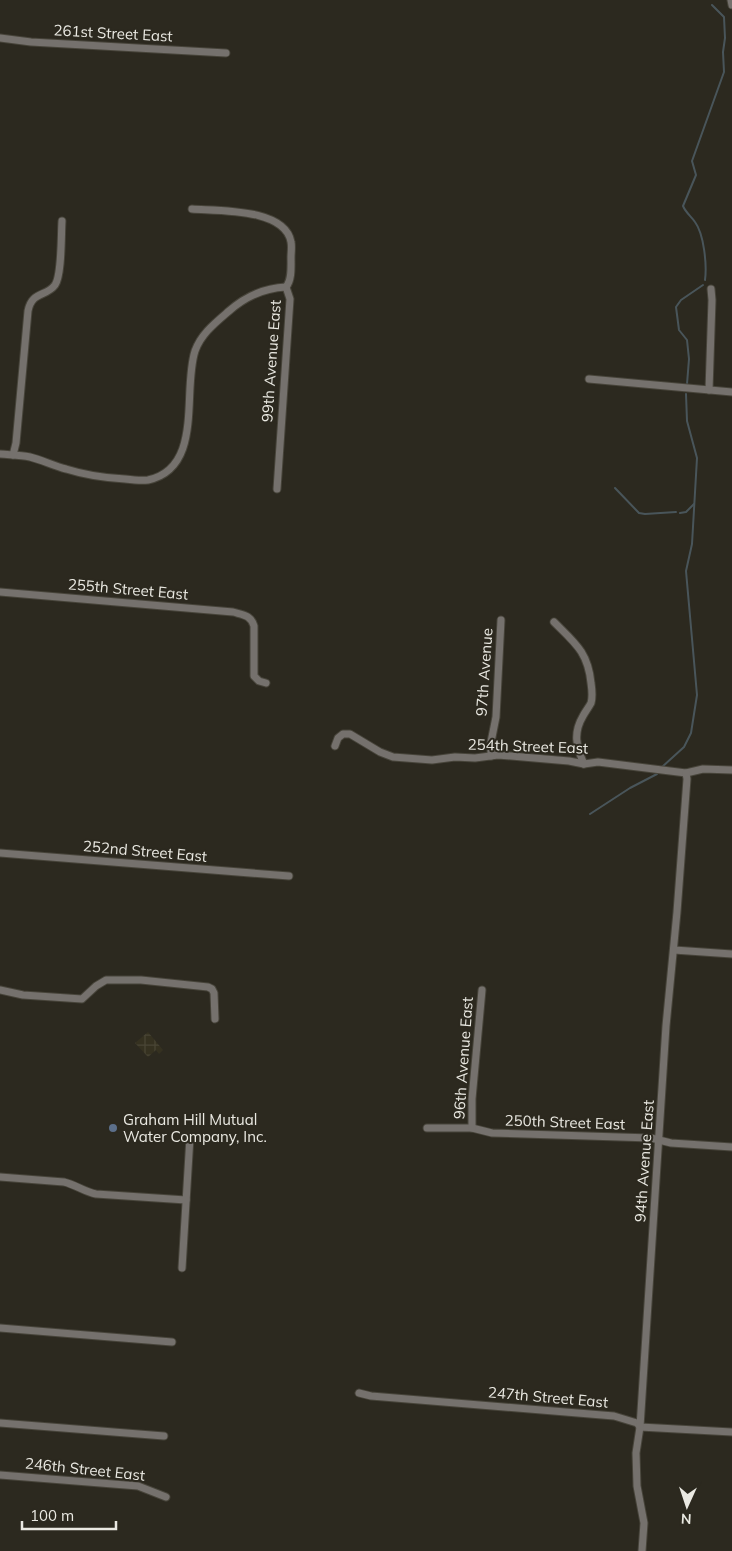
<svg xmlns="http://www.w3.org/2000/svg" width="732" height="1551" viewBox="0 0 732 1551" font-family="Mulish,sans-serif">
<defs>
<pattern id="industrial-grid" width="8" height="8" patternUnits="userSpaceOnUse" patternTransform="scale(1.25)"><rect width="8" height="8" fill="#353120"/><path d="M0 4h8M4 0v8" fill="none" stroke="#494535"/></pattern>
</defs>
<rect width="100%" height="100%" fill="#2c291f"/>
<polygon fill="url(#industrial-grid)" points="148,1032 163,1050 159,1054 156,1050 148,1057 135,1043"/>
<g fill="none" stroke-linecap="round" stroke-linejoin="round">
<g stroke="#49555a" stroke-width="2">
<path d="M705,280C707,265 704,234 695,222C691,216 686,213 683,206L696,175L692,161L724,72L723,52L725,38L724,17L712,5"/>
<polyline points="687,384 689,359 687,340 679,330 676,307 681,300 703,285"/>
<polyline points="615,488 639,513 645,514 676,512"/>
<polyline points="680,513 686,512 694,504"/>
<polyline points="662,767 684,747 691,733 697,695 686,571 692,544 697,458 687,421 686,394"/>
<polyline points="590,814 630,788 657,774"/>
</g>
<defs>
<g id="street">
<polyline points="731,0 732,5"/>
<polyline points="0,38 31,42 226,53"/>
<path d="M192,209C218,211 285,208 291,242C292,247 291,253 291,257C291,267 292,280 286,287L290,299L277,489"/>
<polyline points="589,379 732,392"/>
<polyline points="709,390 712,300 711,289"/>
<path d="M0,454C10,455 20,455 30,457C42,460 54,466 66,469C85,475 105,478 125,479C133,480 141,481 148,480C204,468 182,391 195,351C201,334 215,323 229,311C246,296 264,288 286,287"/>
<path d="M13,455L16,443L28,311C32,291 46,297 55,285C62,275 61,235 62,221"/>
<path d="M0,592L233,612C243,615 251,615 254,626V676L259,681L266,683"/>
<path d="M554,622C575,643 588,652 591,683C592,690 593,696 591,703C589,707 585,712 583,716C573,733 576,746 584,764"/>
<polyline points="335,746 338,738 343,734 350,734 380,752 393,757 432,760 455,757 475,758 498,755 569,761 584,764 598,762 686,773 703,769 732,770"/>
<polyline points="491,756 491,742 496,717 501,620"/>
<polyline points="0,853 289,876"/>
<polyline points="674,950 732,954"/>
<polyline points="0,990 23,995 82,999 96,986 106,980 141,980 208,987 212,989 214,993 215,1019"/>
<polyline points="427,1128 472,1128 492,1133 651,1138 671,1143 732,1147"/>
<polyline points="472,1128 472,1099 482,990"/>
<path d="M0,1177L64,1182C76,1185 85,1192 96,1194L186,1200"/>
<polyline points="182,1268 190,1137"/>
<polyline points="0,1328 172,1342"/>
<polyline points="359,1393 371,1396 614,1416 637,1423 640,1427 732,1432"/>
<polyline points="0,1423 164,1436"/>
<polyline points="0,1475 138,1486 166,1497"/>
<polyline points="642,1551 644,1523 637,1486 636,1453 640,1427 666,1026 677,912 687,779 686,773"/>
</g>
</defs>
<use href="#street" stroke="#47443a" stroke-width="9"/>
<use href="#street" stroke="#75716d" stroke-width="7"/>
</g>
<circle fill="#5c6f8a" stroke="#2c291f" stroke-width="2" cx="113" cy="1128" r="5"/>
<g text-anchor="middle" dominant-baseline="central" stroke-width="4" stroke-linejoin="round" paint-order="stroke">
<g font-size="15" fill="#eae9e2" stroke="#2c291f">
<text transform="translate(113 33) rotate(3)">261st Street East</text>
<text transform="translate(271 361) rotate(-86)">99th Avenue East</text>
<text transform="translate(128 589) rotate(5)">255th Street East</text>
<text transform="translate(484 672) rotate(-86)">97th Avenue</text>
<text transform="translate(528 746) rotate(2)">254th Street East</text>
<text transform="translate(145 851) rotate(5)">252nd Street East</text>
<text transform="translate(463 1058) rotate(-86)">96th Avenue East</text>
<text transform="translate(565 1122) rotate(2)">250th Street East</text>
<text transform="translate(644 1161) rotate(-86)">94th Avenue East</text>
<text transform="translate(548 1397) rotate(5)">247th Street East</text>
<text transform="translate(85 1469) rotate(6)">246th Street East</text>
</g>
<g font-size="15" fill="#eae9e2" stroke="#2c291f" text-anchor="start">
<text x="123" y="1119">Graham Hill Mutual<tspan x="123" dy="17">Water Company, Inc.</tspan></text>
</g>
</g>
<g transform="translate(687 1506) rotate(183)" stroke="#2c291f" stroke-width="4" paint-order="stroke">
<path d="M0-4L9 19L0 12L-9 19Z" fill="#eae9e2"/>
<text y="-8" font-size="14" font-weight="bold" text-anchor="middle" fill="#eae9e2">N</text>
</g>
<path d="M22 1521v8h94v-8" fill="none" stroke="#eae9e2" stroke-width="2.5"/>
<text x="30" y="1521" font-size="15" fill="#eae9e2" stroke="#2c291f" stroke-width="4" paint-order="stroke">100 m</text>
</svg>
